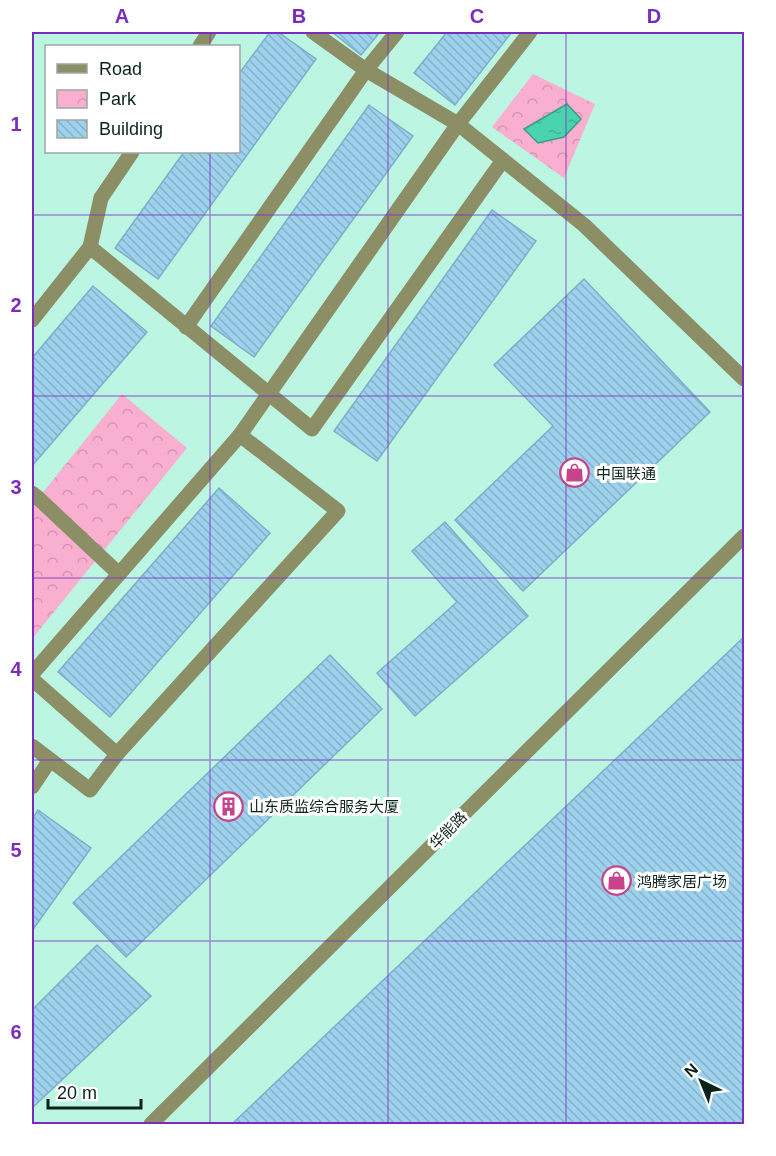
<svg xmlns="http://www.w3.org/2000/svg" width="776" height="1156" viewBox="0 0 776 1156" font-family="Arial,'Noto Sans SC',sans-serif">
<defs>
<pattern id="park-crowns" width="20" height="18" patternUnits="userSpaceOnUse" patternTransform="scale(1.5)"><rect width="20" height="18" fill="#f9afd0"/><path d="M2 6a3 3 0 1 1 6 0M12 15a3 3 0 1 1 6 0" fill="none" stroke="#d496b2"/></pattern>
<pattern id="water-ripples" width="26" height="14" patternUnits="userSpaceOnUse" patternTransform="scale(1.5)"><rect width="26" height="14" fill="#4ad4ae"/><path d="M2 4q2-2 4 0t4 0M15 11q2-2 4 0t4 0" fill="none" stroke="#3fb695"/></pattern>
<pattern id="building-back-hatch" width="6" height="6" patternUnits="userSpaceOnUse" patternTransform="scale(1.5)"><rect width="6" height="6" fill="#9dd1ec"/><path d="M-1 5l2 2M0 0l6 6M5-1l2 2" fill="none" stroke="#86b3ca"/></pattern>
</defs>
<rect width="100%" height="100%" fill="#bcf6e2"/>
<g fill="url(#park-crowns)">
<polygon points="533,74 595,104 564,178 492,127"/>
<polygon points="122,394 187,448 32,639 32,506"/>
</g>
<polygon fill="url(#water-ripples)" stroke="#379f82" stroke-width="1.5" points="567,104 581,119 564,137 538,143 524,129"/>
<g fill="url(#building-back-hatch)" stroke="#7cafc9" stroke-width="1.5">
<polygon points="270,32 278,32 316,59 158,279 115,248 184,152 238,152 238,75"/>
<polygon points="332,32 380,32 361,55"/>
<polygon points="447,32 512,32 455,105 414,73"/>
<polygon points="369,105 413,136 254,357 211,326"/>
<polygon points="492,210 536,241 377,461 334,431"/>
<polygon points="584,279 710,412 523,591 455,520 553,426 494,365"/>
<polygon points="93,286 147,332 32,466 32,358"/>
<polygon points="219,488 270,533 110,717 58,672"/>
<polygon points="445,522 528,616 415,716 377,673 457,602 412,551"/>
<polygon points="744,637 744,1124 232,1124"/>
<polygon points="330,655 382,709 126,957 73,903"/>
<polygon points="38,810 91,848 32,931 32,819"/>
<polygon points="97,945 151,996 32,1108 32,1010"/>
</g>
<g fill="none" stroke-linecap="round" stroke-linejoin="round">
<g stroke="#8c8f66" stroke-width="15">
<polyline points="101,198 90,247 312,429 503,160"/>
<polyline points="186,327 366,70 397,32"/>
<polyline points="240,435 458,124 530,32"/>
<polyline points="38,498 119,574"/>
<polyline points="32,674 240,435 338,511 117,754 32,679"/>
<polyline points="32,746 90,790 117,754"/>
<polyline points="32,787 50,760"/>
</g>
<g stroke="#8c8f66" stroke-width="15">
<polyline points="313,32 366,70 458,124 584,225 744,379"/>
<polyline points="200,46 209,32"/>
<polyline points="101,198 132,152"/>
<polyline points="32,320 90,247"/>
<polyline points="32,493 38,498"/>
</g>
<polyline stroke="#8c8f66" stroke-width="15" points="151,1124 744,536"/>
</g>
<path fill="none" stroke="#7b2cbf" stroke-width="1.5" stroke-opacity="0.55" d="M210,32V46M388,32V1124M566,32V1124M210,152V1124M32,215H744M32,396H744M32,578H744M32,760H744M32,941H744"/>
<defs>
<symbol id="shop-ring" viewBox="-11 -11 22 22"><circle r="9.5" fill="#fff" stroke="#c7448a" stroke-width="1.5"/><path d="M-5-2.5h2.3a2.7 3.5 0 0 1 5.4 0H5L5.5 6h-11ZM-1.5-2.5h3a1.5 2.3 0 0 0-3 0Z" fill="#c7448a"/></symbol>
<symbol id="building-ring" viewBox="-11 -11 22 22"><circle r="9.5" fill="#fff" stroke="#c7448a" stroke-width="1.5"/><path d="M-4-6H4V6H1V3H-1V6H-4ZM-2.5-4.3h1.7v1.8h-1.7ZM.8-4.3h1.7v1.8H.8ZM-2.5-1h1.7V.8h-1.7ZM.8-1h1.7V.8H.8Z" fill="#c7448a"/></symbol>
</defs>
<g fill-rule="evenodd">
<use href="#shop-ring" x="558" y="456" width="33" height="33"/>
<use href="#building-ring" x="212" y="790" width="33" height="33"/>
<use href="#shop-ring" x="600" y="864" width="33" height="33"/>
</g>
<g text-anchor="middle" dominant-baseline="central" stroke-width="6" stroke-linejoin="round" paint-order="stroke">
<g font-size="15" fill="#0b231b" stroke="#fff" text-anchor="start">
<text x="596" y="473">中国联通</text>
<text x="249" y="806">山东质监综合服务大厦</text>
<text x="637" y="881">鸿腾家居广场</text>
</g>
<g font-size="15" fill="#0b231b" stroke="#fff">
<text transform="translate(448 830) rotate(-45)">华能路</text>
</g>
</g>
<rect width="776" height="1156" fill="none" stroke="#ffffff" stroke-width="66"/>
<rect x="45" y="45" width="195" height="108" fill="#ffffff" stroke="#9da7a4" stroke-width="1.5"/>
<rect x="57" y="64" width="30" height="9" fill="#8c8f66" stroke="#9da7a4" stroke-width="1.5"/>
<text x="99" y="75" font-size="18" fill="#0b231b">Road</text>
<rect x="57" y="90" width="30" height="18" fill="url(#park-crowns)" stroke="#9da7a4" stroke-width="1.5"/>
<text x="99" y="105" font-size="18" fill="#0b231b">Park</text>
<rect x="57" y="120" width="30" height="18" fill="url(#building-back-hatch)" stroke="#9da7a4" stroke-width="1.5"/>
<text x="99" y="135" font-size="18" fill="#0b231b">Building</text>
<g transform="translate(701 1081) rotate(317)" stroke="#ffffff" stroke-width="4.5" paint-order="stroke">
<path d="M0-4.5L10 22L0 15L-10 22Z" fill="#0b231b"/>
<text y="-9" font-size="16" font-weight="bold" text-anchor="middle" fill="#0b231b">N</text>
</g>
<path d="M48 1099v9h93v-9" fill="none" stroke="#0b231b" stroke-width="3"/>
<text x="57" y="1099" font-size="18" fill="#0b231b" stroke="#ffffff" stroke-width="4.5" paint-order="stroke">20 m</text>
<rect x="33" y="33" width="710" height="1090" fill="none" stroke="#7b2cbf" stroke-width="2"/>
<g font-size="20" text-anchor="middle" font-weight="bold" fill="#7b2cbf">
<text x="122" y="23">A</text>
<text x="299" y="23">B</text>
<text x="477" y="23">C</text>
<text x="654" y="23">D</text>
<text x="16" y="131">1</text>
<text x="16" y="312">2</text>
<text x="16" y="494">3</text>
<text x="16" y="676">4</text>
<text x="16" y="857">5</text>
<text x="16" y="1039">6</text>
</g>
</svg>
